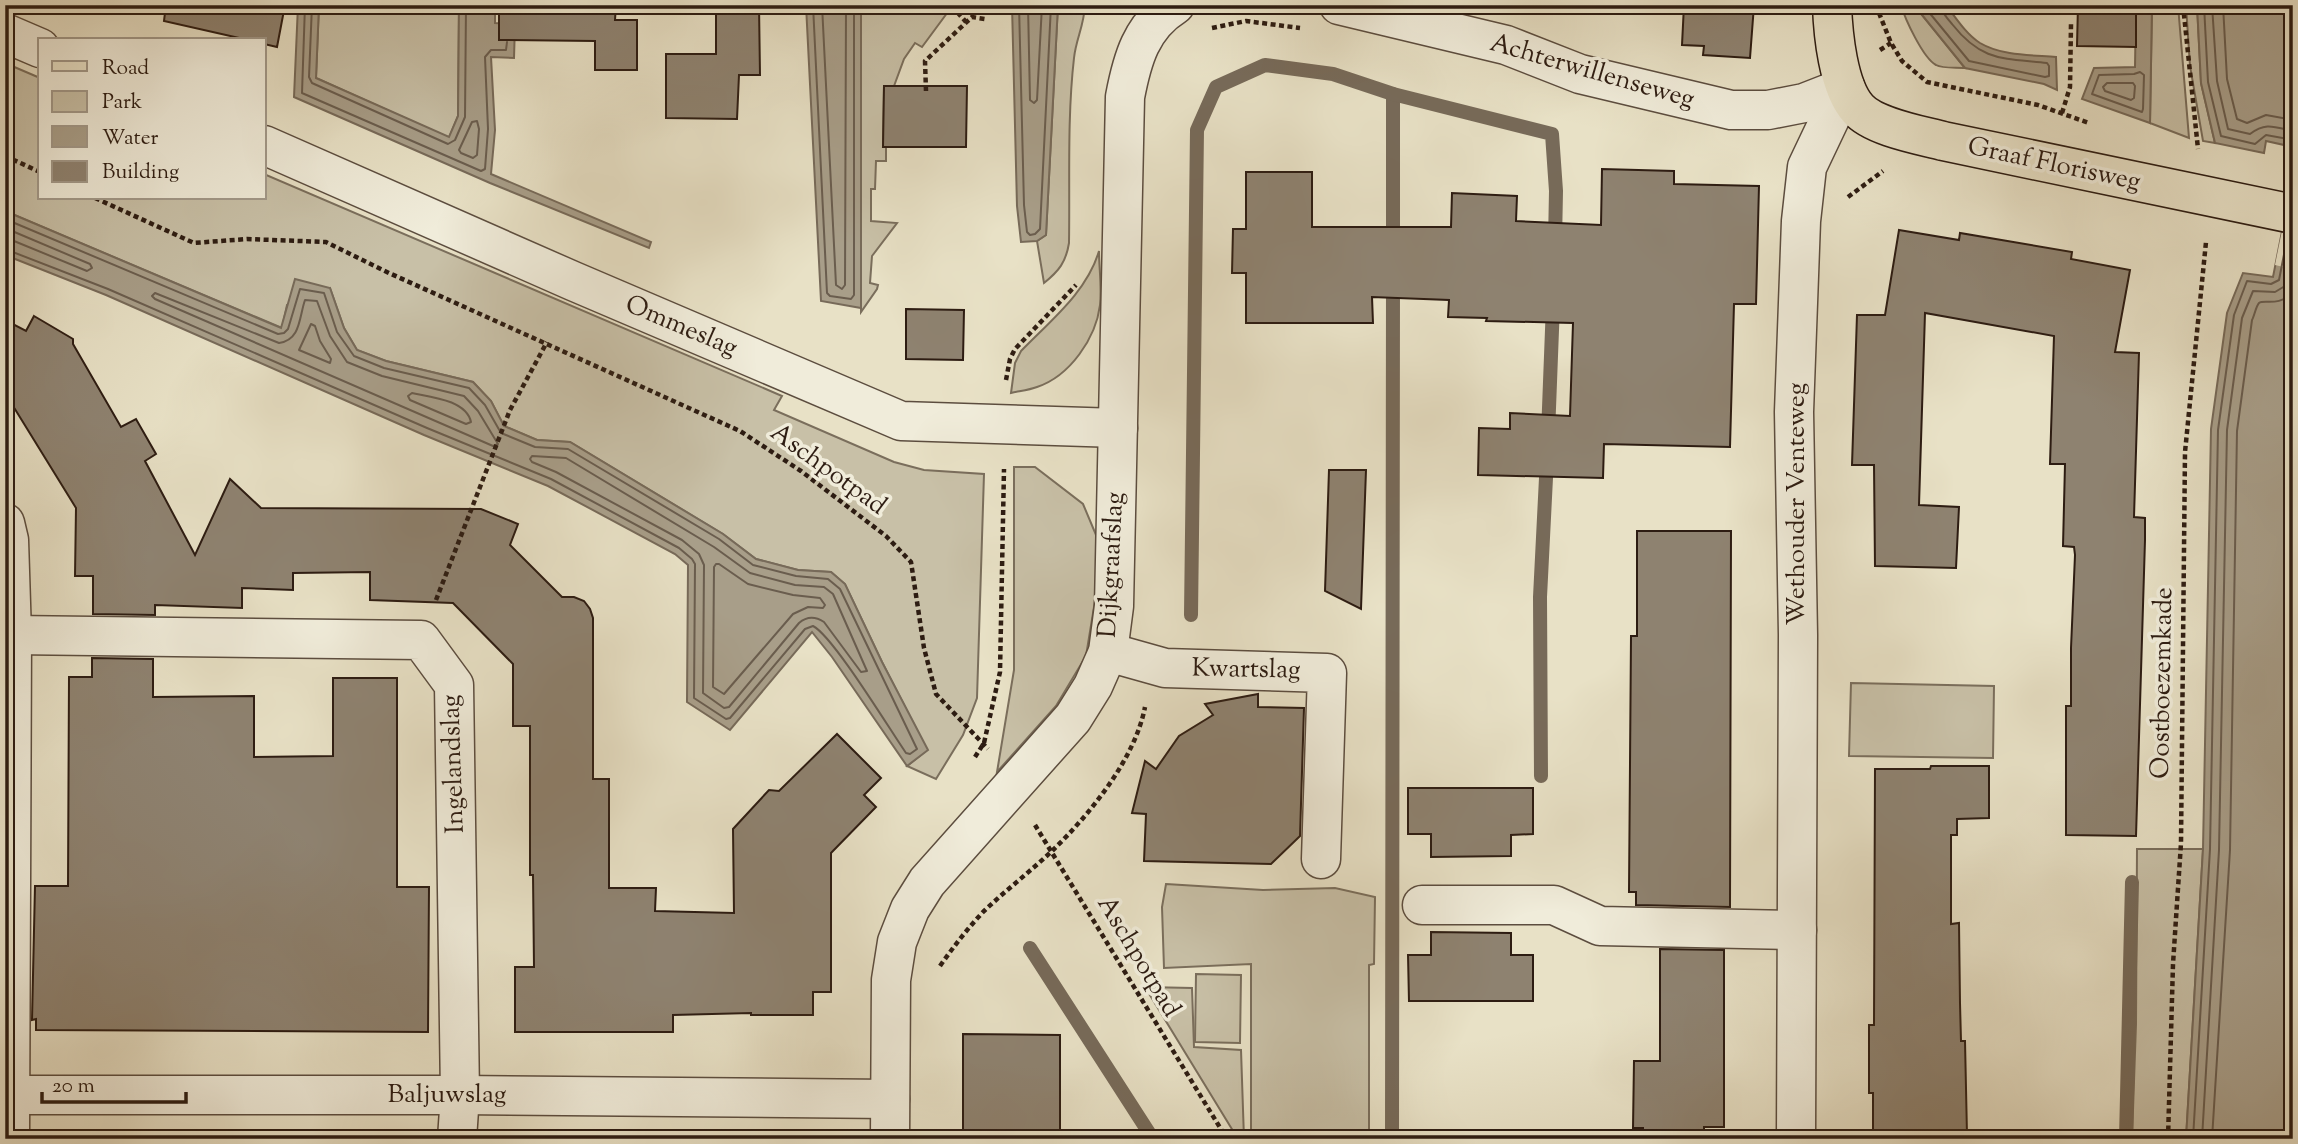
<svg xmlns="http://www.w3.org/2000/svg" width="2298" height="1144" viewBox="0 0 2298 1144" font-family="'Sorts Mill Goudy',serif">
<rect width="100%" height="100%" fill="#e8e1c6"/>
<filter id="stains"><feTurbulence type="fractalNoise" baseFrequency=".00286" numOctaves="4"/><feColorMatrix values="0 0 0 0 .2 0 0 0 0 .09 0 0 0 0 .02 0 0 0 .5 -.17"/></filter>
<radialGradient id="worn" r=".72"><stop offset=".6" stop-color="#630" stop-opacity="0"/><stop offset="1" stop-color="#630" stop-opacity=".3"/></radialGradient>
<g fill="#c8c0a7" stroke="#7a6e5c" stroke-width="2">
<polygon points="319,5 459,5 458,116 449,138 316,78"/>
<polygon points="861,5 953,5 922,47 915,43 904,59 894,86 884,86 883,147 886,147 886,161 876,161 875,189 871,189 871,221 897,223 872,256 870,283 878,285 877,289 861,312"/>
<path d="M1058,5H1085C1084,26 1076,39 1074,58C1067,119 1070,182 1069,243C1066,262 1059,271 1044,283L1037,241L1046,235Z"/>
<path d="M1901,5H1914L1965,68C1957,67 1943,69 1936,65C1923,58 1905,19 1901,5Z"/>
<polygon points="2152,5 2178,5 2189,138 2150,123"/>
<polygon points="2186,5 2197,5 2201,83 2215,143 2203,141 2190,66"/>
<polygon points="5,63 40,78 40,198 264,198 264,174 782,396 774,410 894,462 924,470 984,474 977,698 963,735 936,779 907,766 927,750 882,662 845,584 831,572 798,570 756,559 723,534 570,442 537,440 504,426 491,401 473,382 386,361 357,350 344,328 330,288 287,305 282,328 5,211"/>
<path d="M1099,251C1099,268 1102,287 1100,305C1096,338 1070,376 1037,387C1029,390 1020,391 1011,393L1015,363L1021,351C1050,321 1087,292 1099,251Z"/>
<polygon points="1014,467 1035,467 1083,504 1099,542 1095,601 1086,656 1056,706 997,772 1014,670"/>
<polygon points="1851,683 1994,686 1993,758 1849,756"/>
<polygon points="2137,849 2203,849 2186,1139 2132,1139 2136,1024"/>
<polygon points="1166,884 1263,890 1335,888 1375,897 1374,964 1369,965 1369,1139 1251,1139 1251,964 1164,968 1162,907"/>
<polygon points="1196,974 1241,975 1240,1043 1195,1042"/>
<polygon points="1145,987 1192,988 1194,1047 1241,1050 1244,1139 1238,1139"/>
</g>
<g fill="#a89e89" stroke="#776a59" stroke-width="2">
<polygon points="298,5 319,5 316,78 449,137 458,116 459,5 495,5 495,23 515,24 514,58 491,57 495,130 491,174 651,242 649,248 490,183 294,97"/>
<polygon points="806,5 861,5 861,308 821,301"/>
<polygon points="1012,5 1058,5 1046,235 1037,241 1021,242 1017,206"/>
<path d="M1914,5H1946C1956,18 1966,34 1980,43C2002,56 2031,55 2056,57L2057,90L2044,84L1965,68Z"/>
<polygon points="2136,5 2152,5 2150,123 2082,99 2094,68 2135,67"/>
<polygon points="2197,5 2293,5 2293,147 2266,141 2264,153 2215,143 2201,83"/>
<polygon points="2293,176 2293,1139 2186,1139 2203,849 2211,429 2227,313 2243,273 2273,277"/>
<polygon points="5,211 281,328 295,279 330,288 344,328 357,350 386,361 473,382 491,401 504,426 537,440 570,442 723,534 756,559 798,570 831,572 845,584 882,662 928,750 907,766 832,657 812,632 730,730 687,702 688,565 675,554 548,486 424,435 106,295 5,255"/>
</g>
<polygon fill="#e8e1c6" points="2293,176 2293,269 2275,265"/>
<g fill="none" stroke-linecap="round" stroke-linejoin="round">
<g stroke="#6a5d4e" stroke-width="2">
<polyline points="305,5 302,93 481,171 485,169 488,129 485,57 491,50 506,50 507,42"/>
<polyline points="312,5 309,77 312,83 448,144 455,140 465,117 466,5"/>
<polyline points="813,5 827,293 830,296 851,299 854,295 854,5"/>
<polyline points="822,5 836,285 842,289 845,285 846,5"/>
<polyline points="1019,5 1024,205 1027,232 1030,235 1035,234 1040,229 1051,5"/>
<polyline points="1028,5 1030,100 1034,103 1037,100 1042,5"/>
<path d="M1923,5L1969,61L2045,77L2049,76V66L2047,63C2003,58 1982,62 1952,24C1947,18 1942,13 1941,5"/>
<polyline points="2204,5 2208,82 2221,136 2255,144 2266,135 2293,140"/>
<path d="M2212,5L2217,81L2228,129L2250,134C2266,122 2274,127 2293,131"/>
<polyline points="2223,5 2227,79 2237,119 2247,123 2266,115 2293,120"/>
<polygon points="2140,72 2144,75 2143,109 2142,112 2092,94 2099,75 2134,74"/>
<polygon points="2107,83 2133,83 2135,86 2134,98 2131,100 2105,91 2103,87"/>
<polygon points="477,121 479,129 477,155 473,158 461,153 459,150 472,122"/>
<path d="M5,219L278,334L284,333L288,329L300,289L324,293L337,332L354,356L384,368L469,388L485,405L501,433L535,447L568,449L719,539L753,565L796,576L828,579L840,589L917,749L910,754L906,753C890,730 833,636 813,626L805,629L730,718L726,719L694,698L695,564L692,559L679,548L551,479L427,428L108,289L5,249"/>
<polyline points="5,228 90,264 92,268 87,271 14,241 5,240"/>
<path d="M155,293L279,343C301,340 299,317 305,300L317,301L330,336L347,362L382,376L464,396L478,411L498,444L493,446L155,299L152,296Z"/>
<polygon points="311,324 315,326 320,341 331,359 330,363 299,350"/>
<path d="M412,393C431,397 466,400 471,422L466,424L410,400L408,396Z"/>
<path d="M532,456L566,458L714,547L750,573L795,585L824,587L833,594L867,671L861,672L824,622C815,616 807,616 799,623L729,707L724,708L703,693L704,565L699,554L682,540L556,472L532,462L530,459Z"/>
<polygon points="716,564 719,564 748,584 793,595 820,598 825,605 823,608 808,607 793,614 724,694 713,687 714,567"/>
<polyline points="2193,1139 2210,849 2218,430 2234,315 2247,281 2271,284 2279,280 2288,234"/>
<polyline points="2202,1139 2219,850 2227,430 2242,318 2253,291 2275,292 2285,286 2293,258"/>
<path d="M2212,1139L2230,850L2237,431L2252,320C2254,317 2256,306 2259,303C2264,299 2278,307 2293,293"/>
</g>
<g stroke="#776a59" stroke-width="14">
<polyline points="1393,245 1393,94"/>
<polyline points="1548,434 1553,304"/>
<polyline points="1191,615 1197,130 1216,87 1265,65 1333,74 1393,94 1552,134 1556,191 1555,242"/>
<polyline points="1541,776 1540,597 1547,458"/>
<polyline points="1030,948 1153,1139"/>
<polyline points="1392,1139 1393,279"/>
<polyline points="2126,1139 2132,882"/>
</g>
</g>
<g fill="#8e8270" stroke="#2d1c12" stroke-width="2">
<polygon points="166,5 285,5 277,47 264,44 264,40 248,40 164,21"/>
<polygon points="499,5 616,5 615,20 637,20 637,70 595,70 595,41 499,40"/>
<polygon points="716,5 759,5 760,75 739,75 737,119 666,118 666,54 716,54"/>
<polygon points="1684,5 1754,5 1750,58 1703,55 1704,46 1682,45"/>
<polygon points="2078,5 2136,5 2136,47 2077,46"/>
<polygon points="884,86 967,86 966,147 883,147"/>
<polygon points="1602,169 1674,171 1674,184 1759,186 1756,304 1734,304 1730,447 1604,444 1603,478 1478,475 1479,428 1510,429 1510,413 1570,416 1573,323 1486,321 1487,318 1448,317 1449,300 1372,297 1373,323 1246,323 1246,273 1232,273 1233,229 1246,229 1246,172 1312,172 1312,227 1451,227 1452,193 1517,196 1516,221 1601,225"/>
<polygon points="1899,230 1959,240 1960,233 2072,252 2071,259 2130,270 2115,352 2139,353 2134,517 2145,518 2145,540 2136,836 2066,835 2066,706 2071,706 2071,648 2075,555 2074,547 2063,546 2065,464 2050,464 2054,336 1925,313 1919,505 1959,507 1956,568 1875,566 1874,465 1852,465 1857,315 1885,315"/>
<polygon points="906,309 964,310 963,360 906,359"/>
<polygon points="34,316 73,339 73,344 121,427 136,419 156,454 145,461 195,555 230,479 261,508 481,509 518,524 510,545 562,597 574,597 584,601 590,609 593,618 593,779 609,779 609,888 656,888 655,911 734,913 733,829 769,790 779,791 837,734 881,778 864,795 876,807 831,853 831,992 813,992 813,1015 751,1015 751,1013 673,1015 673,1032 515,1032 515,967 534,967 533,875 530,875 530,726 513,726 513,664 453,603 370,600 370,572 293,573 293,590 242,588 242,608 155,605 155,615 93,614 93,576 75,576 76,508 5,393 5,320 26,331"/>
<polygon points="1329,470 1366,470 1361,609 1325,591"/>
<polygon points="1637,531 1731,531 1730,907 1636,905 1636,892 1629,892 1631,636 1637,636"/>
<polygon points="92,658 153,659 153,697 254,696 254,757 333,756 333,678 397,678 397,887 429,887 428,1032 36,1030 36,1019 32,1020 35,886 68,886 69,677 92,677"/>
<polygon points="1258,694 1258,707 1304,708 1300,836 1271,864 1144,861 1146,814 1132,813 1145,761 1156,769 1179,736 1213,715 1205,704"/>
<polygon points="1931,766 1989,766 1989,818 1957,819 1957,835 1951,835 1951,924 1959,923 1960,1003 1961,1041 1965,1041 1967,1135 1873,1136 1873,1093 1869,1093 1869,1025 1874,1025 1875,769 1930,769"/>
<polygon points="1408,788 1533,788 1533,834 1511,835 1511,856 1431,857 1431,834 1408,834"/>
<polygon points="1431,932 1511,933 1511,955 1533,955 1533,1001 1409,1001 1408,955 1431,955"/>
<polygon points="1660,949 1724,950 1724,1127 1704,1127 1704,1139 1643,1139 1643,1128 1633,1128 1634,1061 1660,1061"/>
<polygon points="963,1034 1060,1035 1060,1139 963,1139"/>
</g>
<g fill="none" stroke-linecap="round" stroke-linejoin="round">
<defs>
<g id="minor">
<polyline points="1339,5 1506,45 1580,74 1731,110 1768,110 1804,103 1845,87"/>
<polyline points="5,33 40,48"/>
<polyline points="264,145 573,281 901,421 1118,428"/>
<polyline points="5,523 9,540 12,635 10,1139"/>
<polyline points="12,635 421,640 454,685 460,1095 457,1139"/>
<polyline points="1108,652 1165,668 1327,673 1321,859"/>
<polyline points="1422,905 1554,905 1600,926 1797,930"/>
<polyline points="5,1095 460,1095 890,1099"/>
<path d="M890,1139L891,980L897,942L910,909L927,882L1073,718L1093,686L1108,652L1114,606L1125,97C1132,60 1141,26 1175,5"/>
<polyline points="1796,1139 1798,635 1794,412 1801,221 1807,167 1845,87"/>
</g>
<path id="major" d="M1832,5C1833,34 1838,87 1858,109C1874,127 1920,135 1943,141L2293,214"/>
</defs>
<use href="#minor" stroke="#5c4d3f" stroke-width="41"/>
<use href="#major" stroke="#2d1c12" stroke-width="41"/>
<g stroke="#2d1c12" stroke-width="4.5" stroke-dasharray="5 3.5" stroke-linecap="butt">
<polyline points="2183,5 2198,149"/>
<polyline points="952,6 966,22"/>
<polyline points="1879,13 1891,43 1902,61 1927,82 2038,105 2089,123"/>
<polyline points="1212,28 1246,21 1300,28"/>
<polyline points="1880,50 1891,43"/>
<polyline points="926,91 925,61 972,17 985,19"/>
<polyline points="2062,113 2070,87 2071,24"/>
<polyline points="5,156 40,172"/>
<polyline points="1848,197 1883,171"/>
<polyline points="95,198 194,243 247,239 326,242 389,273 740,431 801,471 886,536 911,562 924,648 936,694 988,749"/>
<polyline points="1006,380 1010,359 1015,349 1076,285"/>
<polyline points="436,600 510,410 547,342"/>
<polyline points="975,757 984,743 1000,672 1004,469"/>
<polyline points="1035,825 1227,1139"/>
<path d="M940,966C954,946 968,928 984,911C1006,890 1031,871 1053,850C1090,814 1135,759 1145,707"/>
<polyline points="2168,1139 2173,964 2181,843 2185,452 2206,242"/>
</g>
<use href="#minor" stroke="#f0ecda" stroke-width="38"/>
<use href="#major" stroke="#e8e1c6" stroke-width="38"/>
</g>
<g text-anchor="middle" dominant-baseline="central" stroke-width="7" stroke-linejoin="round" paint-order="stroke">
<g font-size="26" fill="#2d1c12" stroke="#f0ecda">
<text transform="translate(1592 72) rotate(16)">Achterwillenseweg</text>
<text transform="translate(2054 165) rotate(12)">Graaf Florisweg</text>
<text transform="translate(681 327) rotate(23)">Ommeslag</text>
<text transform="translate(828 470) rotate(36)">Aschpotpad</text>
<text transform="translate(1797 504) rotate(-90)">Wethouder Venteweg</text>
<text transform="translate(1112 565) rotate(-87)">Dijkgraafslag</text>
<text transform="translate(1246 670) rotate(1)">Kwartslag</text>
<text transform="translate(2163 683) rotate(-89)">Oostboezemkade</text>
<text transform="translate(454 764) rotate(-92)">Ingelandslag</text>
<text transform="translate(1138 957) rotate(59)">Aschpotpad</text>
<text x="447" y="1095">Baljuwslag</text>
</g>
</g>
<rect width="2298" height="1144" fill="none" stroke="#e8e1c6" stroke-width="28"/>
<rect x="7" y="7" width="2284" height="1130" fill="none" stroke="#2d1c12" stroke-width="3.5"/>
<rect x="14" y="14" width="2270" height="1116" fill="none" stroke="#2d1c12" stroke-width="2"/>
<rect x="38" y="38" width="228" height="161" fill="#f0ecda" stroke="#a2998a" stroke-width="2"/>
<rect x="52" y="61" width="35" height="10" fill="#e8e1c6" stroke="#a2998a" stroke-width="2"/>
<text x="102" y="74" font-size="21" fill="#2d1c12">Road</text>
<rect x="52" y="91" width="35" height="21" fill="#c8c0a7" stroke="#a2998a" stroke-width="2"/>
<text x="102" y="108" font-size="21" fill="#2d1c12">Park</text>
<rect x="52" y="126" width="35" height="21" fill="#a89e89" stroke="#a2998a" stroke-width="2"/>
<text x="102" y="144" font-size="21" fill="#2d1c12">Water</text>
<rect x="52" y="161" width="35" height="21" fill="#8e8270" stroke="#a2998a" stroke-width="2"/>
<text x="102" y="178" font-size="21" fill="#2d1c12">Building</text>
<path d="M42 1092v10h144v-10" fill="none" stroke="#2d1c12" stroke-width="3.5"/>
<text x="52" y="1092" font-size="21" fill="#2d1c12" stroke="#f0ecda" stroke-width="5" paint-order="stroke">20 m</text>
<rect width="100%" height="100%" filter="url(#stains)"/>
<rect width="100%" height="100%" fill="url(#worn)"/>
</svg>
